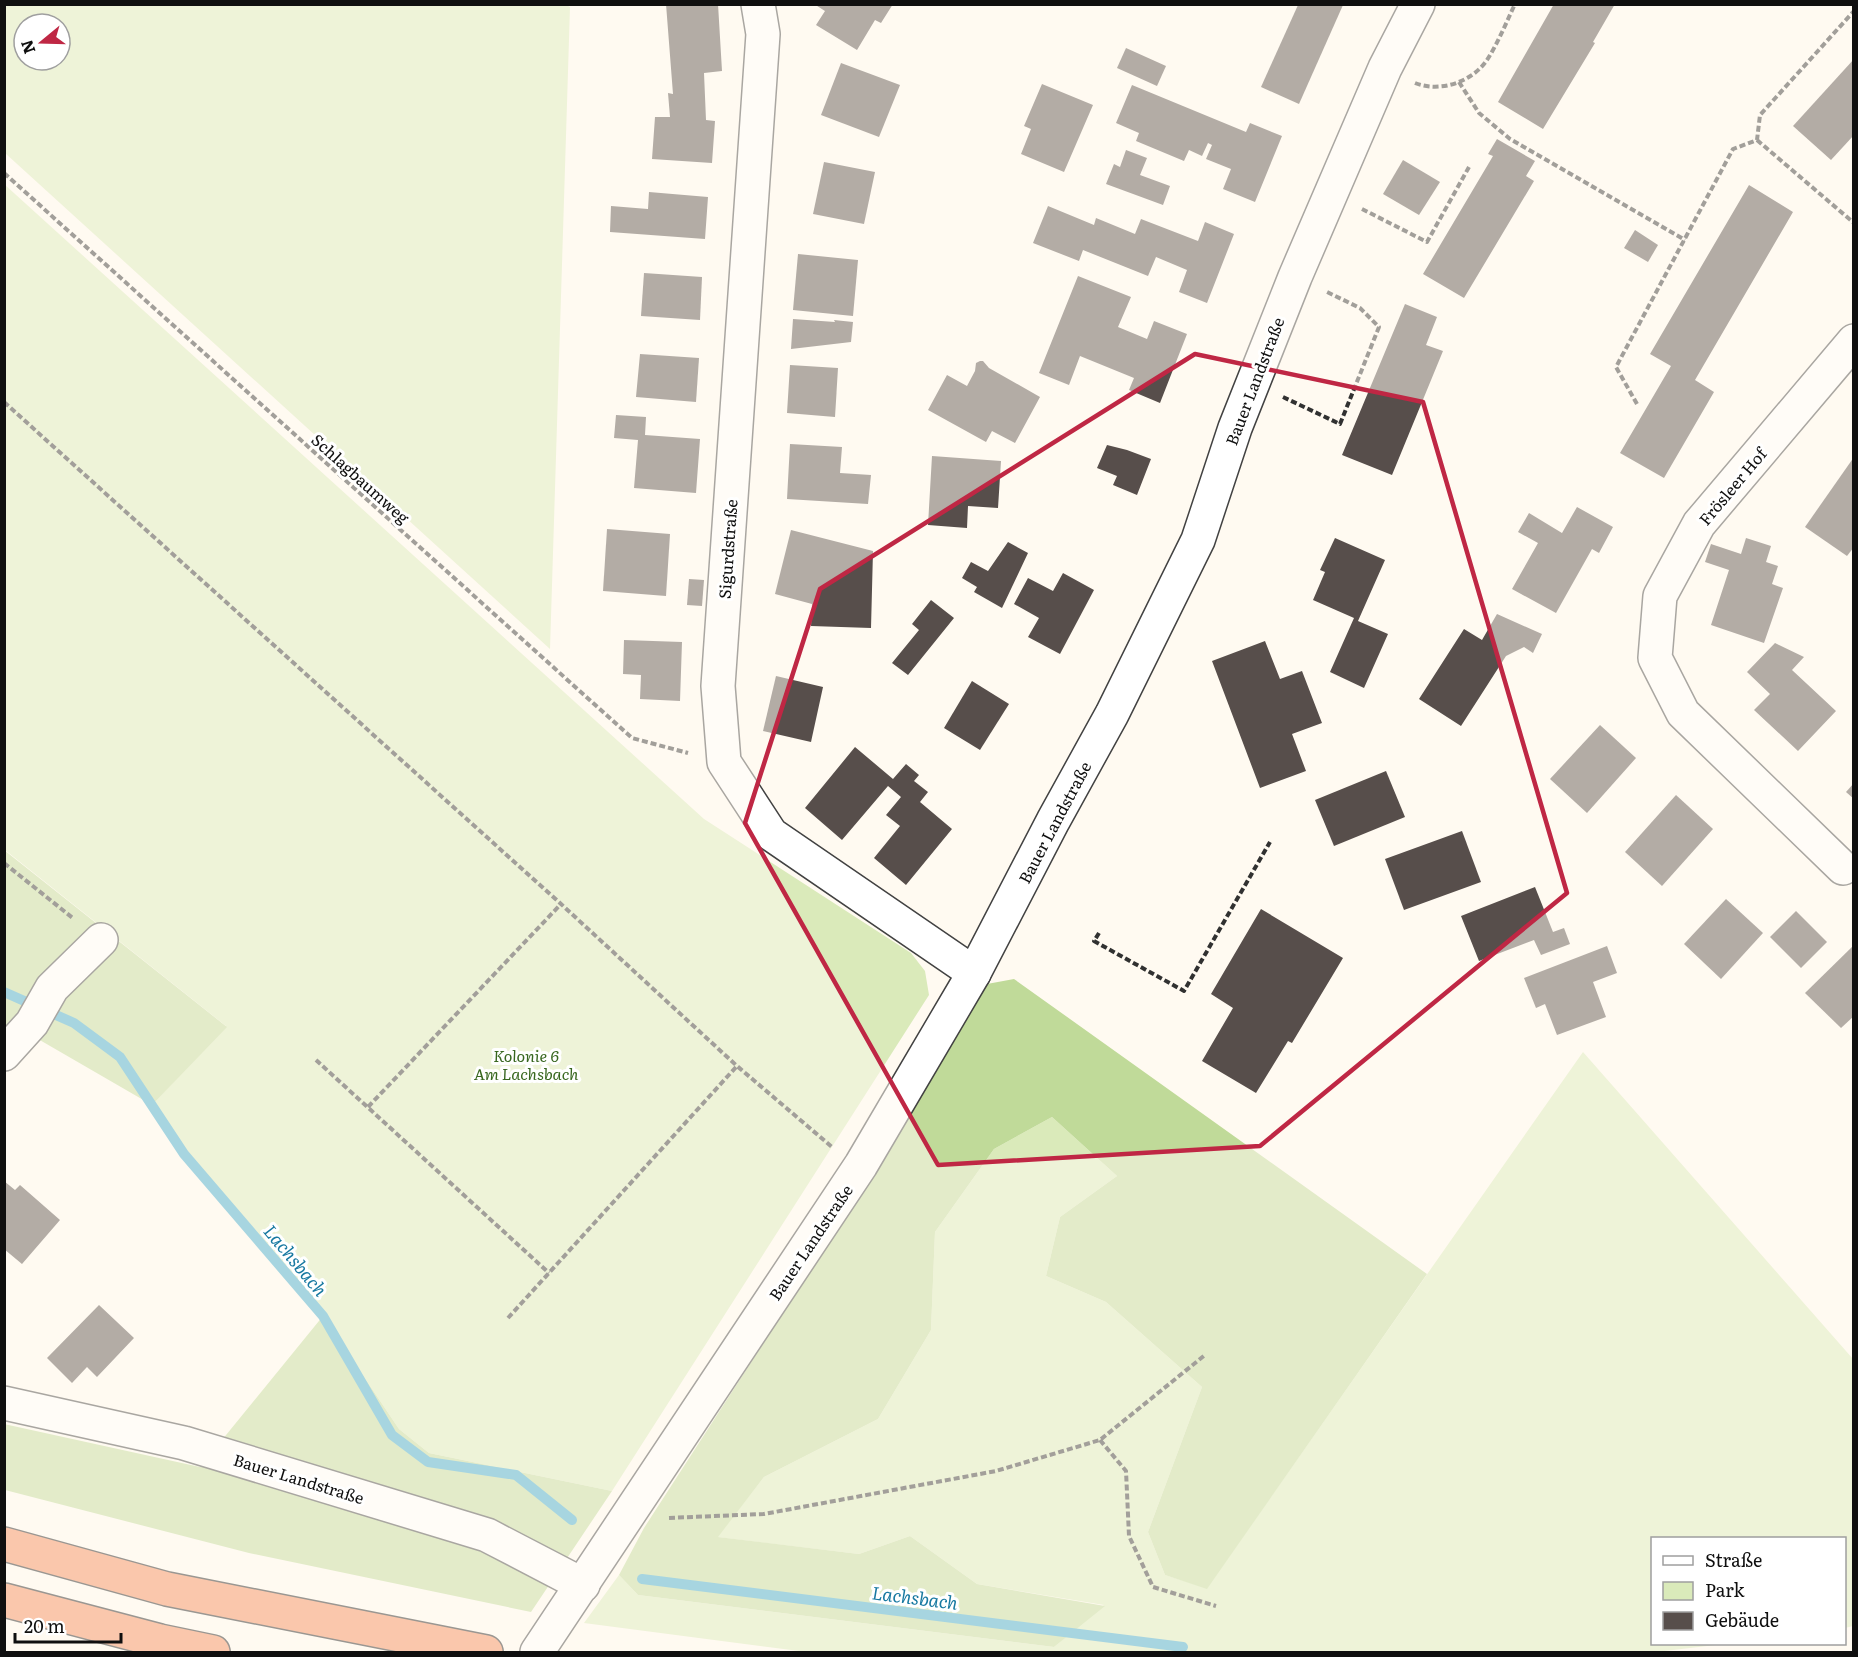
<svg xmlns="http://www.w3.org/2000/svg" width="1858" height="1657" viewBox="0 0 1858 1657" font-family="Literata,serif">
<rect width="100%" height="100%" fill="#fffaf1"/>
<g fill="#daeaba" fill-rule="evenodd">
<path d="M566,5L570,7L550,649L5,153L4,5ZM24,24H60V60H24Z"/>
<polygon points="4,184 704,819 911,953 925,971 929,995 612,1491 429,1453 399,1429 323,1316 184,1154 152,1105 226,1026 5,850"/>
<polygon points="1583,1052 1853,1359 1853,1626 1845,1628 1844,1538 1652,1538 1652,1644 1724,1644 1656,1652 807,1652 584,1623 619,1575 638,1595 1054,1647 1104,1605 977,1584 910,1536 859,1554 717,1537 764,1477 878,1419 931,1330 935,1232 994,1149 1052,1117 1117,1176 1060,1217 1046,1276 1106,1302 1202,1387 1148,1532 1165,1575 1207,1588"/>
</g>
<g fill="#c0da99">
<polygon points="4,850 227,1027 152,1105 38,1039 5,1030"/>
<polygon points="1014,979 1427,1274 1207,1589 1165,1575 1148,1532 1202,1387 1106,1302 1046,1276 1060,1217 1117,1176 1052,1117 994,1149 935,1232 931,1330 878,1419 764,1477 718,1537 859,1554 910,1536 977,1584 1105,1606 1054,1647 638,1595 619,1575 644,1528 872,1175 987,984"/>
<polygon points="323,1316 399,1429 429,1453 612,1491 531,1612 249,1553 5,1490 4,1424 200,1467"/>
</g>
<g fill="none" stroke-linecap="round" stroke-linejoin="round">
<g stroke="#3da9cd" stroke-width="10">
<polyline points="4,992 74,1023 120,1057 184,1154 323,1316 392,1435 428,1462 516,1475 572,1520"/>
<polyline points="642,1579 1183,1647"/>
</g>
</g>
<g fill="#574e4b">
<polygon points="666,4 718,4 722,71 704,73 706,120 715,121 712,163 652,159 655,117 670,117 668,93 673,94"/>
<polygon points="814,4 893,4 881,23 875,20 857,50 816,25 825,11"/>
<polygon points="1554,4 1615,4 1593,42 1595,43 1543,129 1498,102"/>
<polygon points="1298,5 1343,5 1299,104 1261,87"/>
<polygon points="1126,48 1166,66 1157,86 1117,68"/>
<polygon points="1854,59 1854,135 1831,160 1793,126"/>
<polygon points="841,63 900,85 879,137 821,115"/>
<polygon points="1042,84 1093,105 1064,172 1021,154 1031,129 1024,126"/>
<polygon points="1132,85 1246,132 1250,123 1282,136 1255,202 1223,189 1231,169 1206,159 1212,145 1208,143 1202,156 1189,150 1184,161 1136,141 1139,133 1116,123"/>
<polygon points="1497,139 1535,161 1526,176 1534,181 1464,298 1423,274 1493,156 1488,154"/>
<polygon points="1126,150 1147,158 1140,175 1170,186 1163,205 1106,184 1114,164 1120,167"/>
<polygon points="1403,160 1440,182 1419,215 1383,194"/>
<polygon points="824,162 875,172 864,224 813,214"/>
<polygon points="1749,185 1793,212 1695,380 1714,392 1664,478 1620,453 1671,366 1650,354"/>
<polygon points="649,192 708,197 705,239 610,232 611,206 648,209"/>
<polygon points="1048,206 1094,225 1096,218 1135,234 1141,219 1198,241 1205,222 1234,234 1207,303 1179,292 1187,270 1156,257 1148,276 1083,250 1079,261 1033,243"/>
<polygon points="1635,230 1658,245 1648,262 1624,248"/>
<polygon points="798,254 858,260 853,316 793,310"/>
<polygon points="644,273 702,277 700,320 641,316"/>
<polygon points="1078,276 1131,297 1118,327 1147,339 1154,321 1187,334 1160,403 1129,390 1134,378 1080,356 1069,385 1039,373"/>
<polygon points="1405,304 1437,317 1426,345 1443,351 1392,475 1342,455"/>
<polygon points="793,319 835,322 834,320 853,322 851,342 791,349"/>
<polygon points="640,354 699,358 696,402 636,397"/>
<polygon points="980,361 983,361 989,368 1040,397 1015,443 992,431 986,442 928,410 947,375 967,386 975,371 976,363"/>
<polygon points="790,365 838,368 835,417 787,413"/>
<polygon points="616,415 646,417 645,435 700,439 696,493 634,488 638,440 614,438"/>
<polygon points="790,444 842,447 840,473 871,475 868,504 787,499"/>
<polygon points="1107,445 1127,450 1151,459 1137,495 1113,485 1117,476 1097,468"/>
<polygon points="932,456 1001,461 998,508 968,506 967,528 928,525"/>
<polygon points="1854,457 1854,547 1847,556 1805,527"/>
<polygon points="1577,507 1613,527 1599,553 1592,549 1556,613 1512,589 1538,543 1518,532 1529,513 1562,533"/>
<polygon points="607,529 670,534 666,596 603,591"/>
<polygon points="791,530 873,551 871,628 811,626 812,604 775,594"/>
<polygon points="1335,538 1385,560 1358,621 1388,634 1364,688 1330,672 1354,618 1313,600 1325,572 1320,570"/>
<polygon points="1746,538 1771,546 1766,562 1778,566 1772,584 1783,588 1764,643 1711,625 1729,570 1705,562 1711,544 1741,554"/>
<polygon points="1008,542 1028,553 1002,608 974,592 977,587 962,578 971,562 988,571"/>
<polygon points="1063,573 1094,590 1060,654 1028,637 1039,618 1014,604 1028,578 1053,591"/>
<polygon points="689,579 704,580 702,606 687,605"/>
<polygon points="931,600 954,618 908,675 892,663 919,630 912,624"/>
<polygon points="1497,614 1542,634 1533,653 1524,647 1506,656 1461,726 1419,699 1464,629 1482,640"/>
<polygon points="624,640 682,642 680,701 640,699 641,675 623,674"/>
<polygon points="1265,641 1280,679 1302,671 1322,723 1292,734 1306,771 1260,788 1212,661"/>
<polygon points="1775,643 1804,657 1792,670 1836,711 1798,751 1754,710 1770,694 1747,672"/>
<polygon points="776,676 823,687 811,742 763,731"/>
<polygon points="972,681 1009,704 980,750 944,728"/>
<polygon points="1600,725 1636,758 1587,813 1550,779"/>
<polygon points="855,747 893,779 906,764 919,775 914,781 928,792 920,802 952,829 906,885 874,858 900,826 886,815 901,797 888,786 842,840 805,808"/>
<polygon points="1386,771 1405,817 1334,846 1315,800"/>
<polygon points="1854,783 1854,799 1846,792"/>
<polygon points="1676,795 1713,829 1662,886 1625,852"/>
<polygon points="1462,831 1481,882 1404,910 1385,859"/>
<polygon points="1535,887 1553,932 1564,928 1570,944 1541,955 1534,940 1479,961 1461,916"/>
<polygon points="1726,899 1763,933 1721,979 1684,944"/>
<polygon points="1261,909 1343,958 1292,1043 1288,1041 1256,1093 1202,1061 1233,1008 1211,994"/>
<polygon points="1796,911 1827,942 1801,968 1770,937"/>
<polygon points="1854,945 1854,1016 1841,1028 1805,993"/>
<polygon points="1607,946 1617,973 1593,982 1606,1017 1557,1035 1545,1004 1536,1008 1524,978"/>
<polygon points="4,1181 15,1190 20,1185 60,1220 22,1264 4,1249"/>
<polygon points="99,1305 134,1338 97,1377 87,1367 72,1383 47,1358"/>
</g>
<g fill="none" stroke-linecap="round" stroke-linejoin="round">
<defs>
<g id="minor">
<polyline points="758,4 763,34 718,686 724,762 771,834 974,973"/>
<polyline points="1843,868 1683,713 1655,658 1660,596 1699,524 1854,341"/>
<polyline points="4,1054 32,1023 52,988 101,940"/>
<polyline points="4,1403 184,1443 487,1535 583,1585"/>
<polyline points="537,1652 861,1165 974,973 1053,821 1112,714 1198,540 1235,428 1295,277 1385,68 1418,4"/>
</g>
<g id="highway">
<polyline points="4,1544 167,1589 486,1652"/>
<polyline points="4,1600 160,1641 213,1652"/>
</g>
</defs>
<use href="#minor" stroke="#424242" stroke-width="36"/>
<use href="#highway" stroke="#202020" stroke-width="36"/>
<g stroke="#313131" stroke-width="4" stroke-dasharray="6 3" stroke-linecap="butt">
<polyline points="1459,82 1479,113 1510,139 1685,240"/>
<path d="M1415,83C1440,93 1472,82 1487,60C1498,43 1506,23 1515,4"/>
<polyline points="1757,140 1854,223"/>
<polyline points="4,173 632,738 688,753"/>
<polyline points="1362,209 1427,242 1469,167"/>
<polyline points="1283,397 1340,424 1379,327 1360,308 1327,292"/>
<polyline points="4,402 561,904 737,1066 832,1147"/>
<polyline points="1637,404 1616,367 1733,149 1757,140 1760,115 1854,11"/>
<polyline points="4,863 74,919"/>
<polyline points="1099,933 1094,941 1184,991 1270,842"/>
<polyline points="316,1060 549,1273"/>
<polyline points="368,1107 561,904"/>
<polyline points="508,1318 737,1066"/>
<polyline points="1100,1440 1126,1471 1129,1536 1153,1587 1216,1606"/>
<polyline points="669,1518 764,1514 996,1471 1100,1440 1205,1355"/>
</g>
<use href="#minor" stroke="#fff" stroke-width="33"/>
<use href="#highway" stroke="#f38a5a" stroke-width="33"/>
</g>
<path d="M0 0H1858V1657H0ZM1195,354L1423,402L1567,893L1260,1146L938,1165L745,823L820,589Z" fill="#fffaf1" fill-opacity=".55" fill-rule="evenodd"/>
<path fill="none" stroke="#bf2744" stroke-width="4.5" stroke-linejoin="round" d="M1195,354L1423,402L1567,893L1260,1146L938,1165L745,823L820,589Z"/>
<g text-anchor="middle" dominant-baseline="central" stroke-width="6" stroke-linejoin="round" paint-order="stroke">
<g font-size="16" fill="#0f0f0f" stroke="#fff">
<text transform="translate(1254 381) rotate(-69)">Bauer Landstraße</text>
<text transform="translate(361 478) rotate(42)">Schlagbaumweg</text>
<text transform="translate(1732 486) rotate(-50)">Frösleer Hof</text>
<text transform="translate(727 549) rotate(-86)">Sigurdstraße</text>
<text transform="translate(1054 822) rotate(-62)">Bauer Landstraße</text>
<text transform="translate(810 1242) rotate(-56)">Bauer Landstraße</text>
<text transform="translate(299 1478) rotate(17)">Bauer Landstraße</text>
</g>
<g font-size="16" font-style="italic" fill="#38671f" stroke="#fff">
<text x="526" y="1055">Kolonie 6<tspan x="526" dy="18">Am Lachsbach</tspan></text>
</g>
<g font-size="18" font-style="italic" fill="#1879a1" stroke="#fff">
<text transform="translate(296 1260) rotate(50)">Lachsbach</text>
<text transform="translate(915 1597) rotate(7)">Lachsbach</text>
</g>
</g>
<rect width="1858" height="1657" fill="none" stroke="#0f0f0f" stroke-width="12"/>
<rect x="1651" y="1537" width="195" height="108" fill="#ffffff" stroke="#9f9f9f" stroke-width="1.5"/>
<rect x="1663" y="1556" width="30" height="9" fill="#ffffff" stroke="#9f9f9f" stroke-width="1.5"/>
<text x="1705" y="1567" font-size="18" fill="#0f0f0f">Straße</text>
<rect x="1663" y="1582" width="30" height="18" fill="#daeaba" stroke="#9f9f9f" stroke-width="1.5"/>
<text x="1705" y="1597" font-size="18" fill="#0f0f0f">Park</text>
<rect x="1663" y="1612" width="30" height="18" fill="#574e4b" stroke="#9f9f9f" stroke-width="1.5"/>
<text x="1705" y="1627" font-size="18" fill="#0f0f0f">Gebäude</text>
<g transform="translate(42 42) rotate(251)"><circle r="28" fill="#ffffff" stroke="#9f9f9f" stroke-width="1.5"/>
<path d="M0-4.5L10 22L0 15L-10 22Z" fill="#bf2744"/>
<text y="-9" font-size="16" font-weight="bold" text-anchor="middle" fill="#0f0f0f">N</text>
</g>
<path d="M15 1633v9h106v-9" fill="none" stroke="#0f0f0f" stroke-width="3"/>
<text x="24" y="1633" font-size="18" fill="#0f0f0f" stroke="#ffffff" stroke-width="4.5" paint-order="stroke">20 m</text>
</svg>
